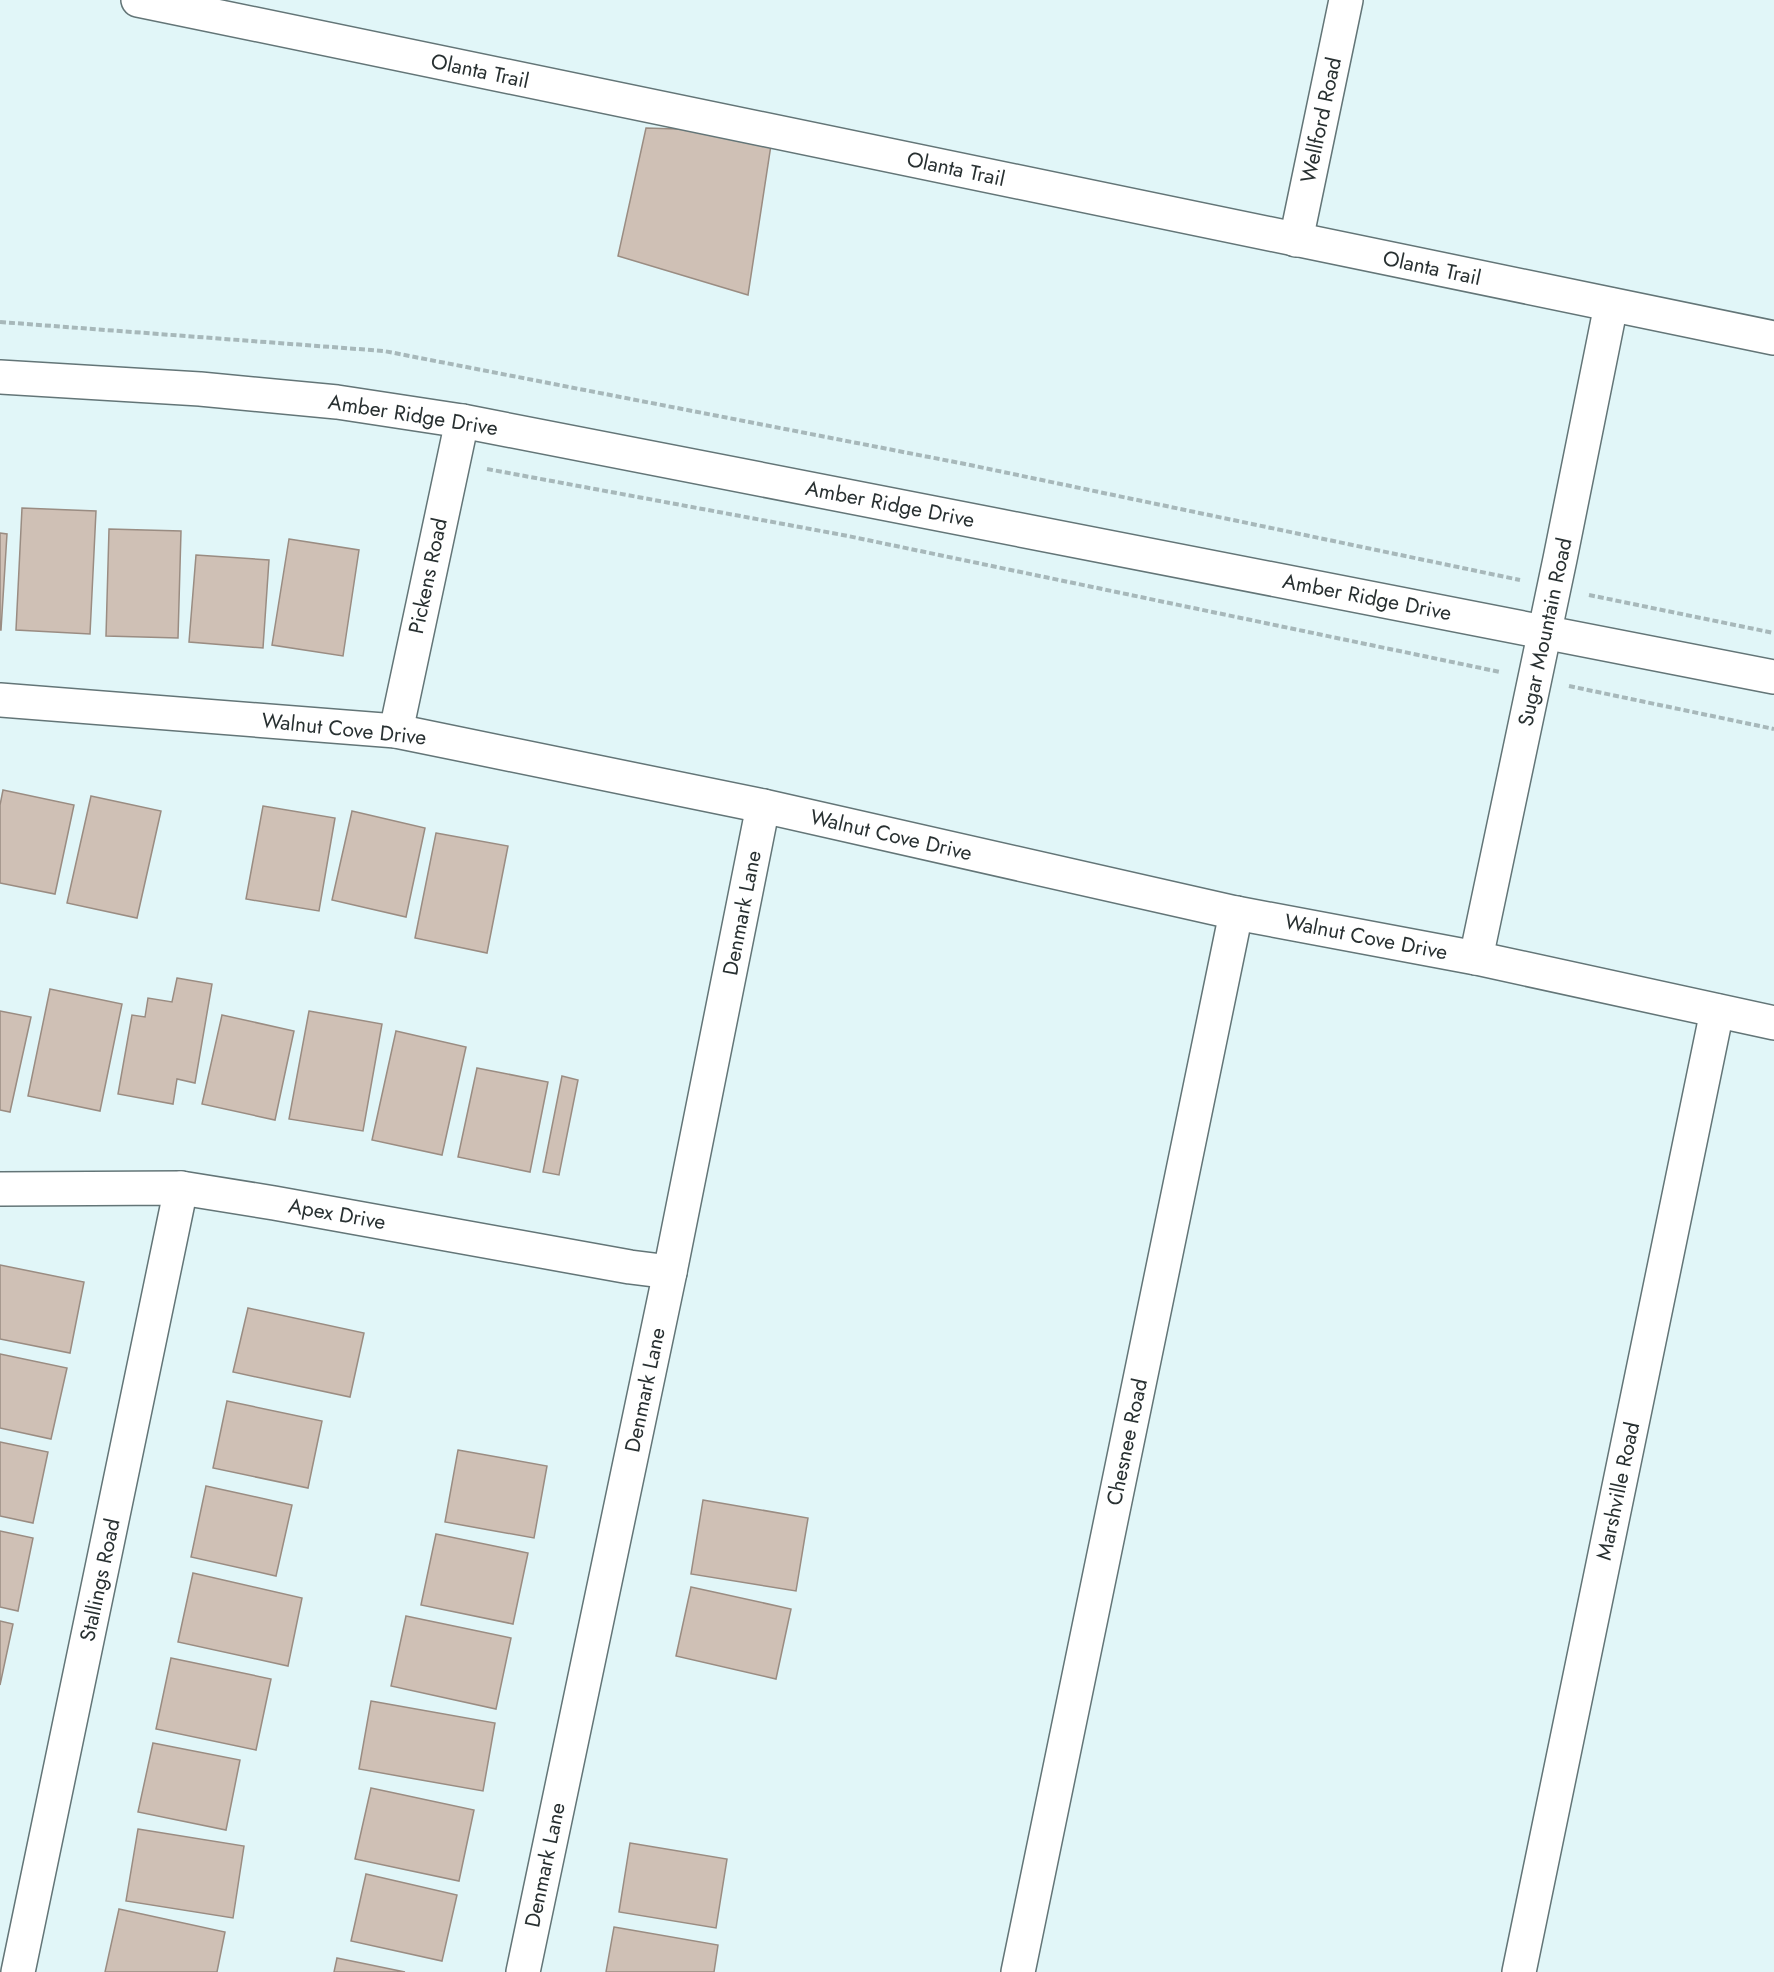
<svg xmlns="http://www.w3.org/2000/svg" width="1774" height="1972" viewBox="0 0 1774 1972" font-family="Jost,sans-serif">
<rect width="100%" height="100%" fill="#e1f6f8"/>
<g fill="#cfc0b5" stroke="#9a8c82" stroke-width="1.5">
<polygon points="646,128 773,132 748,295 618,256"/>
<polygon points="22,508 96,511 90,634 16,630"/>
<polygon points="109,529 181,531 178,638 106,636"/>
<polygon points="0,533 7,534 1,630 0,630"/>
<polygon points="289,539 359,550 343,656 272,645"/>
<polygon points="196,555 269,560 263,648 189,642"/>
<polygon points="3,790 74,805 55,894 0,883 0,805"/>
<polygon points="91,796 161,811 137,918 67,903"/>
<polygon points="263,806 335,818 319,911 246,899"/>
<polygon points="352,811 425,828 406,917 332,900"/>
<polygon points="436,833 508,846 487,953 415,938"/>
<polygon points="177,978 212,984 195,1083 177,1079 173,1104 118,1094 132,1015 145,1017 148,998 172,1002"/>
<polygon points="50,989 122,1004 100,1111 28,1096"/>
<polygon points="0,1011 31,1017 10,1112 0,1110"/>
<polygon points="309,1011 382,1024 363,1131 289,1119"/>
<polygon points="222,1015 294,1031 275,1120 202,1104"/>
<polygon points="396,1031 466,1047 442,1155 372,1140"/>
<polygon points="477,1068 548,1082 530,1172 458,1157"/>
<polygon points="562,1076 578,1080 559,1175 543,1172"/>
<polygon points="0,1265 84,1282 70,1353 0,1339"/>
<polygon points="248,1308 364,1333 350,1397 233,1372"/>
<polygon points="0,1354 67,1368 51,1439 0,1428"/>
<polygon points="227,1401 322,1421 308,1488 213,1468"/>
<polygon points="0,1442 48,1452 33,1523 0,1516"/>
<polygon points="458,1450 547,1466 534,1538 445,1522"/>
<polygon points="206,1486 292,1505 276,1576 191,1557"/>
<polygon points="703,1500 808,1518 796,1591 691,1574"/>
<polygon points="0,1531 33,1538 18,1611 0,1607"/>
<polygon points="436,1534 528,1553 513,1624 421,1605"/>
<polygon points="193,1573 302,1598 288,1666 178,1642"/>
<polygon points="691,1587 791,1609 776,1679 676,1656"/>
<polygon points="406,1616 511,1638 496,1709 391,1686"/>
<polygon points="0,1621 13,1624 0,1685"/>
<polygon points="171,1658 271,1679 256,1750 156,1729"/>
<polygon points="371,1701 495,1723 483,1791 359,1769"/>
<polygon points="153,1743 240,1760 226,1830 138,1812"/>
<polygon points="371,1788 474,1810 459,1881 355,1859"/>
<polygon points="138,1829 244,1846 233,1918 126,1901"/>
<polygon points="630,1843 727,1859 716,1928 619,1912"/>
<polygon points="366,1874 457,1895 442,1961 351,1941"/>
<polygon points="119,1909 225,1932 217,1972 105,1972"/>
<polygon points="614,1927 718,1945 714,1972 606,1972"/>
<polygon points="337,1958 405,1972 334,1972"/>
</g>
<g fill="none" stroke-linecap="round" stroke-linejoin="round">
<defs>
<g id="minor">
<polyline points="138,0 1774,338"/>
<polyline points="1296,240 1346,0"/>
<polyline points="0,377 200,389 337,402 462,421 1774,677"/>
<polyline points="0,700 396,731 763,806 1236,913 1476,958 1774,1023"/>
<polyline points="396,731 462,421"/>
<polyline points="1476,958 1560,559 1611,305"/>
<polyline points="0,1189 181,1188 274,1203 630,1267 670,1272"/>
<polyline points="18,1972 181,1188"/>
<polyline points="523,1972 670,1272 763,806"/>
<polyline points="1018,1972 1236,913"/>
<polyline points="1519,1972 1717,1011"/>
</g>
</defs>
<use href="#minor" stroke="#637577" stroke-width="36"/>
<g stroke="#a7b8ba" stroke-width="4" stroke-dasharray="6 3" stroke-linecap="butt">
<polyline points="0,322 384,351 965,464 1520,580"/>
<polyline points="487,469 848,536 1500,672"/>
<polyline points="1589,595 1774,633"/>
<polyline points="1569,686 1774,729"/>
</g>
<use href="#minor" stroke="#fff" stroke-width="33"/>
</g>
<g text-anchor="middle" dominant-baseline="central" stroke-width="5" stroke-linejoin="round" paint-order="stroke">
<g font-size="21" fill="#283031" stroke="#fff">
<text transform="translate(480 71) rotate(12)">Olanta Trail</text>
<text transform="translate(1321 120) rotate(-78)">Wellford Road</text>
<text transform="translate(956 169) rotate(12)">Olanta Trail</text>
<text transform="translate(1432 268) rotate(12)">Olanta Trail</text>
<text transform="translate(413 415) rotate(9)">Amber Ridge Drive</text>
<text transform="translate(890 504) rotate(11)">Amber Ridge Drive</text>
<text transform="translate(428 576) rotate(-78)">Pickens Road</text>
<text transform="translate(1367 597) rotate(11)">Amber Ridge Drive</text>
<text transform="translate(1545 632) rotate(-78)">Sugar Mountain Road</text>
<text transform="translate(344 729) rotate(6)">Walnut Cove Drive</text>
<text transform="translate(891 835) rotate(13)">Walnut Cove Drive</text>
<text transform="translate(742 913) rotate(-79)">Denmark Lane</text>
<text transform="translate(1366 937) rotate(11)">Walnut Cove Drive</text>
<text transform="translate(337 1214) rotate(10)">Apex Drive</text>
<text transform="translate(645 1390) rotate(-78)">Denmark Lane</text>
<text transform="translate(1127 1442) rotate(-78)">Chesnee Road</text>
<text transform="translate(1618 1491) rotate(-78)">Marshville Road</text>
<text transform="translate(100 1580) rotate(-78)">Stallings Road</text>
<text transform="translate(545 1865) rotate(-78)">Denmark Lane</text>
</g>
</g>
</svg>
